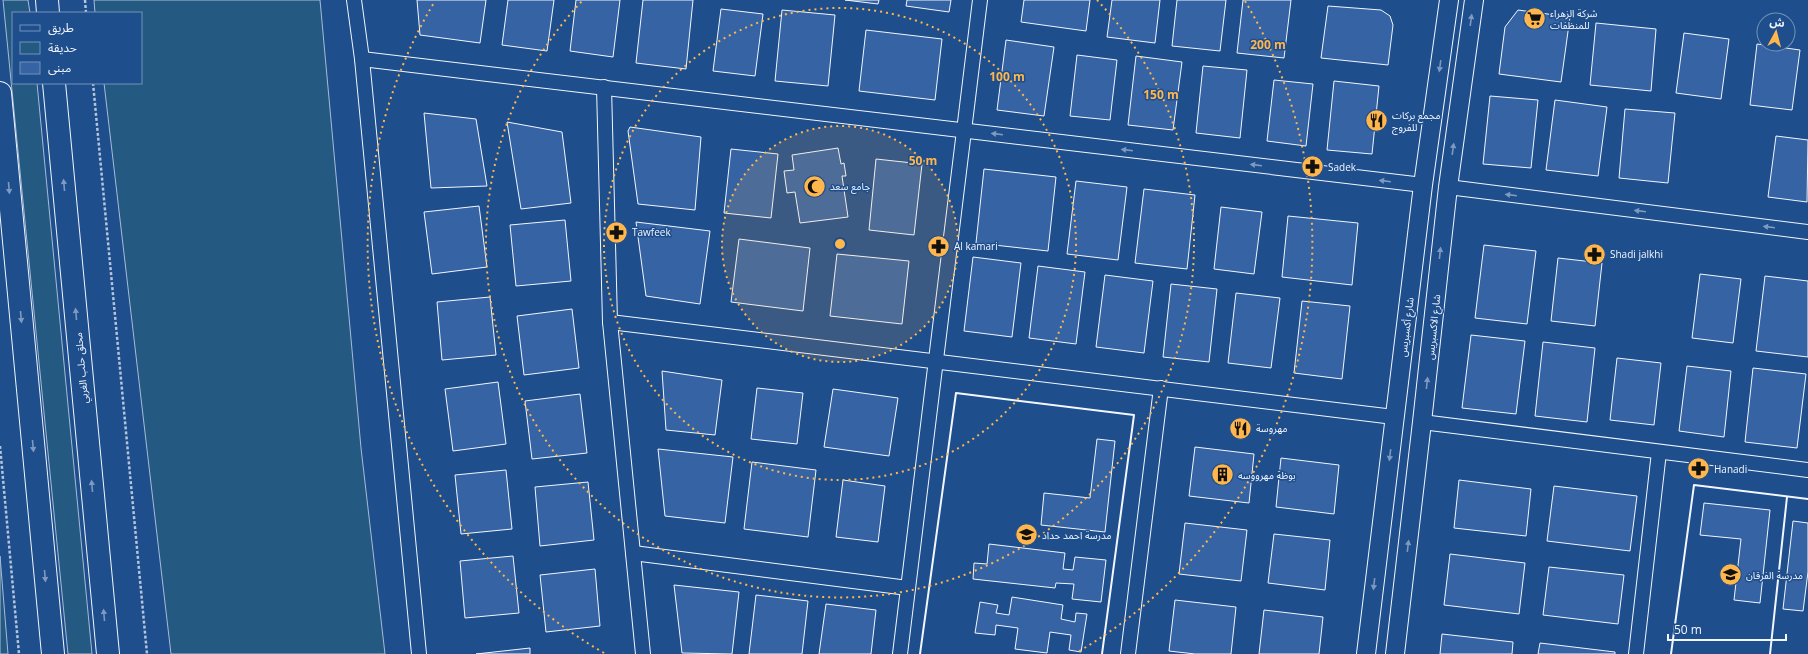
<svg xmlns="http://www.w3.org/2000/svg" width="1808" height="654" viewBox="0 0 1808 654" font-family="'Open Sans','Noto Sans Arabic',sans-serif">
<rect width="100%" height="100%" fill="#1f4e8c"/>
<g fill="#245a82" stroke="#a8bbd7">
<polygon points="3,0 28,0 30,13 13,13 13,83 37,83 92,654 68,654"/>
<polygon points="94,0 320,0 361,448 385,654 171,654 104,83 141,83 141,13 95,13"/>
<polygon points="0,556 8,654 0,654"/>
</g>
<g fill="#3563a3" stroke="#f2f6ff">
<polygon points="417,0 486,0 480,43 420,35"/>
<polygon points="508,0 554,0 547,51 502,45"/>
<polygon points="576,0 620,0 613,57 570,51"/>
<polygon points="643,0 693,0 686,69 636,63"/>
<polygon points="845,0 879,0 878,4"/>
<polygon points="907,0 951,0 949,12 906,6"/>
<polygon points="1024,0 1090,0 1086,31 1021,22"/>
<polygon points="1112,0 1160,0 1155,43 1107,37"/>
<polygon points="1177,0 1226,0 1220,51 1172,46"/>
<polygon points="1243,0 1291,0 1284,58 1237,53"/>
<polygon points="1328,6 1381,10 1390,16 1393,25 1388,65 1321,58"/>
<polygon points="721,9 763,14 755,76 713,71"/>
<polygon points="782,10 835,15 828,86 775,81"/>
<polygon points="1518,10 1570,17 1561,82 1499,74 1505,27"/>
<polygon points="1596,23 1656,29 1651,91 1590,85"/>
<polygon points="866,30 942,39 935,100 859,91"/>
<polygon points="1684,33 1729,39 1721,99 1676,93"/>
<polygon points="1006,40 1054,47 1044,116 997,110"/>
<polygon points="1757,44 1800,50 1792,110 1750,105"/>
<polygon points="1077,55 1117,60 1110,120 1070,116"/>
<polygon points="1136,56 1182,62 1173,130 1128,125"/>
<polygon points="1203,66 1247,70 1240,138 1196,133"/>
<polygon points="1274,80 1313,84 1306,146 1267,141"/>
<polygon points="1334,81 1379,86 1372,154 1327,150"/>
<polygon points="1490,96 1538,100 1531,168 1483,164"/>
<polygon points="1555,100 1607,107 1598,176 1546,170"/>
<polygon points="1625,109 1675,113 1668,183 1619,178"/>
<polygon points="424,113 476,119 487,186 431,188"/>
<polygon points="507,122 562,132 571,203 521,209"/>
<polygon points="630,127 701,137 695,210 638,204 628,131"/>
<polygon points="1776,136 1808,140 1807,202 1768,197"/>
<polygon points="838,148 841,164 844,163 846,176 842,176 848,217 800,223 795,192 787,193 784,171 794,170 792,155"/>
<polygon points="731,149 778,154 771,218 724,213"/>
<polygon points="876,159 922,164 914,235 869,230"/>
<polygon points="984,169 1056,177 1048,251 976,243"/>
<polygon points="1076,181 1127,187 1118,260 1067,254"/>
<polygon points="1144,189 1195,195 1187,269 1135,263"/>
<polygon points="479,206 487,267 432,274 424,212"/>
<polygon points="1221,207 1262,212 1254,274 1214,269"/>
<polygon points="1288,216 1358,223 1352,285 1282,277"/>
<polygon points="565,220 571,281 516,286 510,225"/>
<polygon points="636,222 710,231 700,304 646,296"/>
<polygon points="739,239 810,248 803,311 731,302"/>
<polygon points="1484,245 1536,251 1527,324 1475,318"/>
<polygon points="837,254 909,261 902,324 830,316"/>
<polygon points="973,257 1021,263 1012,337 964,331"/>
<polygon points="1558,258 1602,263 1595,326 1551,321"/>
<polygon points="1038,266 1085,272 1076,344 1029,338"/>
<polygon points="1700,274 1741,279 1733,343 1692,338"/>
<polygon points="1105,275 1153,281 1144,353 1096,347"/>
<polygon points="1765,276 1808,281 1808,357 1756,351"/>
<polygon points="1171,284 1217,289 1209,362 1163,357"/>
<polygon points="1236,293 1280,298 1271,368 1228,363"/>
<polygon points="490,297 496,355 442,360 437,302"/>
<polygon points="1302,301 1350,306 1342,379 1294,373"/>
<polygon points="572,309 579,368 524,375 517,316"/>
<polygon points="1471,335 1525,341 1516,414 1462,408"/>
<polygon points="1543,342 1595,348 1587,422 1535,416"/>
<polygon points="1617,358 1661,363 1654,425 1610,420"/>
<polygon points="1687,366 1731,371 1724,437 1679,431"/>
<polygon points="1753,368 1806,374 1797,448 1745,442"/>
<polygon points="662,371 722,380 715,435 666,430"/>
<polygon points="498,382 506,444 453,451 445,389"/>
<polygon points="757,388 803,393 797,444 751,439"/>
<polygon points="833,389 898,398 889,456 824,447"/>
<polygon points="580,394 587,453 532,459 525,401"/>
<polygon points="1097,439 1115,441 1105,532 1041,525 1044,493 1090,498"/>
<polygon points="1195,447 1254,454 1249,503 1189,496"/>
<polygon points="658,449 733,457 725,523 665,516"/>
<polygon points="1281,458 1339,465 1334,514 1276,507"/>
<polygon points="752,462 816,470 808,537 744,529"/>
<polygon points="506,470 512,529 461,534 455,475"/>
<polygon points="843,480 885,486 878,542 836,537"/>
<polygon points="1459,480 1531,489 1526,536 1454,528"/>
<polygon points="588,482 594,540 540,546 535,487"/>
<polygon points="1554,486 1637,496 1630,551 1547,541"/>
<polygon points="1704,503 1770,510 1760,603 1734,600 1741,539 1700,535"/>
<polygon points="1793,521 1808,523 1808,572 1803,611 1783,609"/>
<polygon points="1185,523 1247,530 1241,581 1179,574"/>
<polygon points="1274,534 1330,540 1325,590 1268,583"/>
<polygon points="989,544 1065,553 1063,569 1073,570 1075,557 1106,560 1101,602 1072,599 1074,584 1056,583 1055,588 973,579 974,563 987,564"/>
<polygon points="1450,554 1525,563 1519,614 1444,605"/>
<polygon points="513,556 519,613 465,618 460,561"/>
<polygon points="1549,567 1624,575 1618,624 1543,615"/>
<polygon points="595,569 600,626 546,632 540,575"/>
<polygon points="674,585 739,592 732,654 682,653"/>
<polygon points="756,595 808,601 802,654 749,654"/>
<polygon points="1012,597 1063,605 1061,619 1075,622 1076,613 1087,614 1081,652 1069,650 1071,635 1050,632 1047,653 1015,649 1018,628 996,625 995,635 975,633 980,602 998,605 996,613 1009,615"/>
<polygon points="1175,600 1236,607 1231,654 1195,654 1169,651"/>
<polygon points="826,604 876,610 871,654 819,654"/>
<polygon points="1264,610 1323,617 1319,654 1259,654"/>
<polygon points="1442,634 1513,642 1512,654 1440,654"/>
<polygon points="1540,643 1615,652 1615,654 1538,654"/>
<polygon points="530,648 530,654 476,654"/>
</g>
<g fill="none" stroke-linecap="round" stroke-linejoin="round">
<defs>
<g id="minor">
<polyline points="354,0 362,59 419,654"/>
<polyline points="362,59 1423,185"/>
<polyline points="604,87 610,322 643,654"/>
<polyline points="1448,187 1808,232"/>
<polyline points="610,322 1394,417"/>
<polyline points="1422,422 1808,470"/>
<polyline points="633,553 908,588"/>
<polyline points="900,654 980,0"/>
<polyline points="1128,654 1161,388"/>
<polyline points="1636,654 1659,452"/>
</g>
<g id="tertiary">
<polyline points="1366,654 1423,185 1449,0"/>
<polyline points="1395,654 1422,422 1448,187 1474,0"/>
</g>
<g id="trunk">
<polyline points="47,0 48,13"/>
<polyline points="54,83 108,654"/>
<polyline points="0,93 53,654"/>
</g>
</defs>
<use href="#minor" stroke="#f2f6ff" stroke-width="16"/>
<use href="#tertiary" stroke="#f2f6ff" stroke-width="20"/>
<use href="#trunk" stroke="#f2f6ff" stroke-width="24"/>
<g stroke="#b3c4dc" stroke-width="2.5" stroke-dasharray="3 2" stroke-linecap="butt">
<polyline points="85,0 86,13"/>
<polyline points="93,83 147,654"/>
<polyline points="0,446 19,654"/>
</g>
<use href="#minor" stroke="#1f4e8c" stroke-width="14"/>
<use href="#tertiary" stroke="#1f4e8c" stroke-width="18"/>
<use href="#trunk" stroke="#1f4e8c" stroke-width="22"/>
<g stroke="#f2f6ff" stroke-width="2">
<polyline points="920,654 956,393 1134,415 1102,654"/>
<polyline points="1671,654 1694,485 1808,499"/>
<polyline points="1770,654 1787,497"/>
</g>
</g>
<defs><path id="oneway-solid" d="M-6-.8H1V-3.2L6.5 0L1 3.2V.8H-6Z"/></defs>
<g fill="#7e9ac0">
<use href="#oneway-solid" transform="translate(1471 20) rotate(-82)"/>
<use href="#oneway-solid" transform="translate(1440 66) rotate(98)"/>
<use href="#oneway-solid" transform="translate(997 134) rotate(-173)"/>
<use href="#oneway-solid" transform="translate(1453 149) rotate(-82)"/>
<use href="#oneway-solid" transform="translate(1127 150) rotate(-173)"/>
<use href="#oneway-solid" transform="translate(1256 165) rotate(-173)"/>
<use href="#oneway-solid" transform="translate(1385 181) rotate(-173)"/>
<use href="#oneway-solid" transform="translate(64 185) rotate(-95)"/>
<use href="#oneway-solid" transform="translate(9 188) rotate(85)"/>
<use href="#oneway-solid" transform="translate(1511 195) rotate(-173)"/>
<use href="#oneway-solid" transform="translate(1640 211) rotate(-173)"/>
<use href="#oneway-solid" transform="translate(1769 227) rotate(-173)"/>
<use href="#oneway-solid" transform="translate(1440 253) rotate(-84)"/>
<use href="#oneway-solid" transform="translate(76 314) rotate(-95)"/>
<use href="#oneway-solid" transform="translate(21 317) rotate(85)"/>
<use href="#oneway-solid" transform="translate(1427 383) rotate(-84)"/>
<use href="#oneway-solid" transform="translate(33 446) rotate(85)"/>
<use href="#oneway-solid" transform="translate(1390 455) rotate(97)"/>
<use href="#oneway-solid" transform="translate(92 486) rotate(-95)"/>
<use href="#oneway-solid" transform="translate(1408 546) rotate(-83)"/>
<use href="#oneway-solid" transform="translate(45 576) rotate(85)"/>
<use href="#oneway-solid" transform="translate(1374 584) rotate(97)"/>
<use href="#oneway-solid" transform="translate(104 615) rotate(-95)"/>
</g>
<circle cx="840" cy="244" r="118" fill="#ffb74d" fill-opacity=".12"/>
<g fill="none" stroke="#ffb74d" stroke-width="2" stroke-dasharray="2 4">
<circle cx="840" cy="244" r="118"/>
<circle cx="840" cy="244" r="236"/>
<path d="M1097 0A354 354 0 1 1 583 0"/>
<path d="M604 653A472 472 0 0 1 435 1M1245 1A472 472 0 0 1 1076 653"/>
</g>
<defs>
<symbol id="supermarket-disc" viewBox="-11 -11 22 22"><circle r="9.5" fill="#ffb74d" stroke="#1f4e8c"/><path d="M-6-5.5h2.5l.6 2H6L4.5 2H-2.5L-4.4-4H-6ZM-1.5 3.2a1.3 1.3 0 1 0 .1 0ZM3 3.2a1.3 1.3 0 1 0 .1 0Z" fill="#111"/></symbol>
<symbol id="restaurant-disc" viewBox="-11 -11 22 22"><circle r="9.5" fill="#ffb74d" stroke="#1f4e8c"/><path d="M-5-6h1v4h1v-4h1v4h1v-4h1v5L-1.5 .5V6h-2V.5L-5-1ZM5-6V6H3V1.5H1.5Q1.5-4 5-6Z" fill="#111"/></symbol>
<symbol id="pharmacy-disc" viewBox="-11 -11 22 22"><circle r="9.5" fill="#ffb74d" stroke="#1f4e8c"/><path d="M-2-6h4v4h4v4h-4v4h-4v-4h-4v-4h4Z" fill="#111"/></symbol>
<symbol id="mosque-disc" viewBox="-11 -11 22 22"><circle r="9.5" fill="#ffb74d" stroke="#1f4e8c"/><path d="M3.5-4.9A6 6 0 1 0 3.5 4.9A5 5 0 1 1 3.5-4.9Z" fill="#111"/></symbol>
<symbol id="building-disc" viewBox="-11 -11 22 22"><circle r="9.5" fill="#ffb74d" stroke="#1f4e8c"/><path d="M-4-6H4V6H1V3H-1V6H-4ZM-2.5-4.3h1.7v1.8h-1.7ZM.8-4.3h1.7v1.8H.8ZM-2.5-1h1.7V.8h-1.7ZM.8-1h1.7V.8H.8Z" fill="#111"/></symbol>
<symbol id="school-disc" viewBox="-11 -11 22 22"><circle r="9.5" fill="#ffb74d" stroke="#1f4e8c"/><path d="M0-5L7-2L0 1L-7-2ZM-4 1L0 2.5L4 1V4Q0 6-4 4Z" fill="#111"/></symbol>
</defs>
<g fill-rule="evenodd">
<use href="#supermarket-disc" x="1522" y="6" width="25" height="25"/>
<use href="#restaurant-disc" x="1364" y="108" width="25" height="25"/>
<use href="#pharmacy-disc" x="1300" y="154" width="25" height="25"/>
<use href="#mosque-disc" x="802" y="174" width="25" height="25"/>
<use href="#pharmacy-disc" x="604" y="220" width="25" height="25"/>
<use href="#pharmacy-disc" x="926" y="234" width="25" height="25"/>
<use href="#pharmacy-disc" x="1582" y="242" width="25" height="25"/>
<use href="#restaurant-disc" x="1228" y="416" width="25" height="25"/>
<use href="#pharmacy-disc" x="1686" y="456" width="25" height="25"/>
<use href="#building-disc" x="1210" y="462" width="25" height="25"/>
<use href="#school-disc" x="1014" y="522" width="25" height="25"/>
<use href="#school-disc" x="1718" y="562" width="25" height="25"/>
</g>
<g text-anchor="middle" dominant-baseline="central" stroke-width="3" stroke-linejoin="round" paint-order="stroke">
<g font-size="10" fill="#f2f6ff" stroke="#1f4e8c" text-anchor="start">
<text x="1550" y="13">شركة الزهراء<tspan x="1550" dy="12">للمنظفات</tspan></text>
<text x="1392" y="115">مجمع بركات<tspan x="1392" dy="12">للفروج</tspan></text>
<text x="1328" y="167">Sadek</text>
<text x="830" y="186">جامع سعد</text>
<text x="632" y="232">Tawfeek</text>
<text x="954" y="246">Al kamari</text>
<text x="1610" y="254">Shadi jalkhi</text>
<text x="1256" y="428">مهروسة</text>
<text x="1714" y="469">Hanadi</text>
<text x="1238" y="475">بوظة مهرووسه</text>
<text x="1042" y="535">مدرسة احمد حداد</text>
<text x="1746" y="575">مدرسة الفرقان</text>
</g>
<g font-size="10" fill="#f2f6ff" stroke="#1f4e8c">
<text transform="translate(1406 327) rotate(-83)">شارع أكسبريس</text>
<text transform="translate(1433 327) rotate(-84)">شارع الاكسبريس</text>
<text transform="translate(81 368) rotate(-95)">محلق حلب الغربي</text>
</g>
</g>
<circle cx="840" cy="244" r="6" fill="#ffb74d" stroke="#1f4e8c" stroke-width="2"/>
<g font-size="12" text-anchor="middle" font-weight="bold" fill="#ffb74d" stroke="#1f4e8c" stroke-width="3" stroke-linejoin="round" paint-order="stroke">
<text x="1268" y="49">200 m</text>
<text x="1007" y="81">100 m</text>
<text x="1161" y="99">150 m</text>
<text x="923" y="165">50 m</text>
</g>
<rect x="12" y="12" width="130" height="72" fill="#1f4e8c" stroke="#7391ba"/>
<rect x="20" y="25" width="20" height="6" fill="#1f4e8c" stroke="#7391ba"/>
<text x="48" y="32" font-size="12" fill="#f2f6ff">طريق</text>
<rect x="20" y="42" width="20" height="12" fill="#245a82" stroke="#7391ba"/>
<text x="48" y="52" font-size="12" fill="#f2f6ff">حديقة</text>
<rect x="20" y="62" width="20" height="12" fill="#3563a3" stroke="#7391ba"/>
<text x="48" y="72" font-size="12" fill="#f2f6ff">مبنى</text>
<g transform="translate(1776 32) rotate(7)"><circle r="19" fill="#1f4e8c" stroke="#7391ba"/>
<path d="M0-3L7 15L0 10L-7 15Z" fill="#ffb74d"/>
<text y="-6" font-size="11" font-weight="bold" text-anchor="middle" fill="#f2f6ff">ش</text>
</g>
<path d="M1668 634v6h118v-6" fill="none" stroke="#f2f6ff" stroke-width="2"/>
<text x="1674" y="634" font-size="12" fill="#f2f6ff" stroke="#1f4e8c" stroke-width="3" paint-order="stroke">50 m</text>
</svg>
